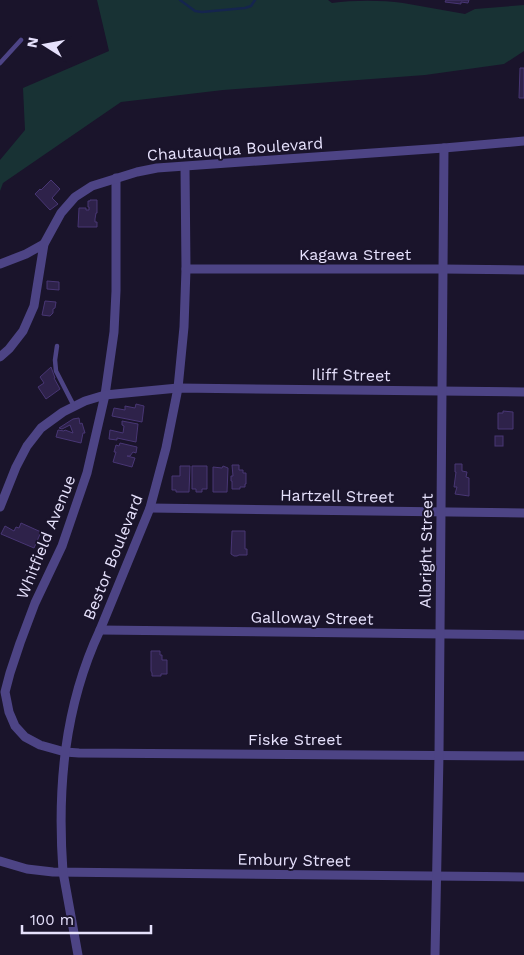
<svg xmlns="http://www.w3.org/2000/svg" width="524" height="955" viewBox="0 0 524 955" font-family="'Work Sans',sans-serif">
<rect width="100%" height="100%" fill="#1a142b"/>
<path fill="#183234" d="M97,0H328L332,3C353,0 382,0 403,3L465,14L475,9L524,5V51L504,64L425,75L223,90L121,102L3,183L0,191V160L25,130L23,88L109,51Z"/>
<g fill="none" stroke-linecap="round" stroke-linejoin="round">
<polyline stroke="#15254e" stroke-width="2.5" points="180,0 195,11 202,12 245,8 251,6 255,0"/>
</g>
<g fill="#2e224a" stroke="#483674">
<polygon points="446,0 469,0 468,3 461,2 461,4 445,2"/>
<polygon points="520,68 524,68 524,98 519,98"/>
<polygon points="51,180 60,189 52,198 58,204 50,210 35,194 40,189 41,190"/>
<polygon points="90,200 97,200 97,213 96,213 95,219 95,222 97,222 97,227 78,227 79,208 86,208 86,210 89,210 89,207 88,207 88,201 90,201"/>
<polygon points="47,281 59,282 59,290 47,289"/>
<polygon points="45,301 56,302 55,308 53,309 53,313 50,316 42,315"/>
<polygon points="51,367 55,378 54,378 60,389 46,399 38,387 44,383 40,377"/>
<polygon points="136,404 144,406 142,422 112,416 114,408 125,410 125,406 135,408"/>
<polygon points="503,411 513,412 513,429 498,429 498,413 503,413"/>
<polygon points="79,418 80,424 82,423 85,433 83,433 81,443 56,437 58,430 64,431 65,430 73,433 70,425 62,429 59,428 73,419"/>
<polygon points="122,421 138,424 136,442 117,438 117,440 109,439 110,430 123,433 124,426 122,425"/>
<rect x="495" y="436" width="8" height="10"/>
<polygon points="120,443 137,447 136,453 133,452 130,456 127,456 135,458 132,467 113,462 116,452 114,452 116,445 119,446"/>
<polygon points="455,464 462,464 462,471 467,472 466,477 469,478 469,496 455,494 457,487 454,487 456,472 455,472"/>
<polygon points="232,465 239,465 239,470 243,470 243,473 246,473 246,484 245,484 245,487 240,487 240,489 232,489 232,481 231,481 231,476 233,476"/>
<polygon points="180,466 190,466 189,492 176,492 176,490 172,490 172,476 180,476"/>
<polygon points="192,466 207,466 207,489 202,489 202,492 196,492 196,489 192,489"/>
<polygon points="223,466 228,468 227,492 213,492 213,467 222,468"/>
<polygon points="21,523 41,532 34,548 1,534 5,526 14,531 16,527 19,528"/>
<polygon points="232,531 245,531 245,549 247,549 247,555 239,555 237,556 234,556 231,554"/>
<polygon points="151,651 160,651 160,655 162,655 162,660 167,660 167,674 161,674 161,676 152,676 152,673 151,671"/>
</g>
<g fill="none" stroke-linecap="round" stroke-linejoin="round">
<g stroke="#4d4485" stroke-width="4.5">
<polyline points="0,63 21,40"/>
<polyline points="57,346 55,360 56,371 74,406"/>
</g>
<g stroke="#4d4485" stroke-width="9">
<polyline points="116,178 116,291 114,332 105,395 87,473 62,546 35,603 20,643 10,673 5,692 9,712 15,726 25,737 40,745 65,752 79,753 524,756"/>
<polyline points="0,264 26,254 44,244"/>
<polyline points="186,269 443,269 524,270"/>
<polyline points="0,357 9,349 23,331 34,306 44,244 61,213 75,197 92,186 137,172 157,168 444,148 524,141"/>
<polyline points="0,507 16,467 27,446 41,428 63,412 85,401 105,395 178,388 524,392"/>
<polyline points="150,508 524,513"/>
<polyline points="100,630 524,635"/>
<polyline points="0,861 27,869 53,872 524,877"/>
<path d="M78,955L63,872C57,789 64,707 100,630L150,508L166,448L178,388L184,327L186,269L185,167"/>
<polyline points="435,955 439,755 444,148"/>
</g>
</g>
<g text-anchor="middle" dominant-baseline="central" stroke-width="4" stroke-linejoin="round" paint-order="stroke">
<g font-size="16" fill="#e6e1fc" stroke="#1a142b">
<text transform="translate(235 149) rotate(-4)">Chautauqua Boulevard</text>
<text x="355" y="254">Kagawa Street</text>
<text transform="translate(351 375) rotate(1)">Iliff Street</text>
<text transform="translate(337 496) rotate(1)">Hartzell Street</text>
<text transform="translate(46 537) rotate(-68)">Whitfield Avenue</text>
<text transform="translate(426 551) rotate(-89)">Albright Street</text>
<text transform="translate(113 557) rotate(-68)">Bestor Boulevard</text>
<text transform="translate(312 618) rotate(1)">Galloway Street</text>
<text x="295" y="739">Fiske Street</text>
<text transform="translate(294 860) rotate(1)">Embury Street</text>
</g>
</g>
<g transform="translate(45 45) rotate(281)" stroke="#1a142b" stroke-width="4" paint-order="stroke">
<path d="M0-4L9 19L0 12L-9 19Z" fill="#e6e1fc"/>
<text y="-8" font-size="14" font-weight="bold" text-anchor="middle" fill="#e6e1fc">N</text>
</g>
<path d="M22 925v8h129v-8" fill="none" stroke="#e6e1fc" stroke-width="2.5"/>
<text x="30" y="925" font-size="15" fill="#e6e1fc" stroke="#1a142b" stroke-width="4" paint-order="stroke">100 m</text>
</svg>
